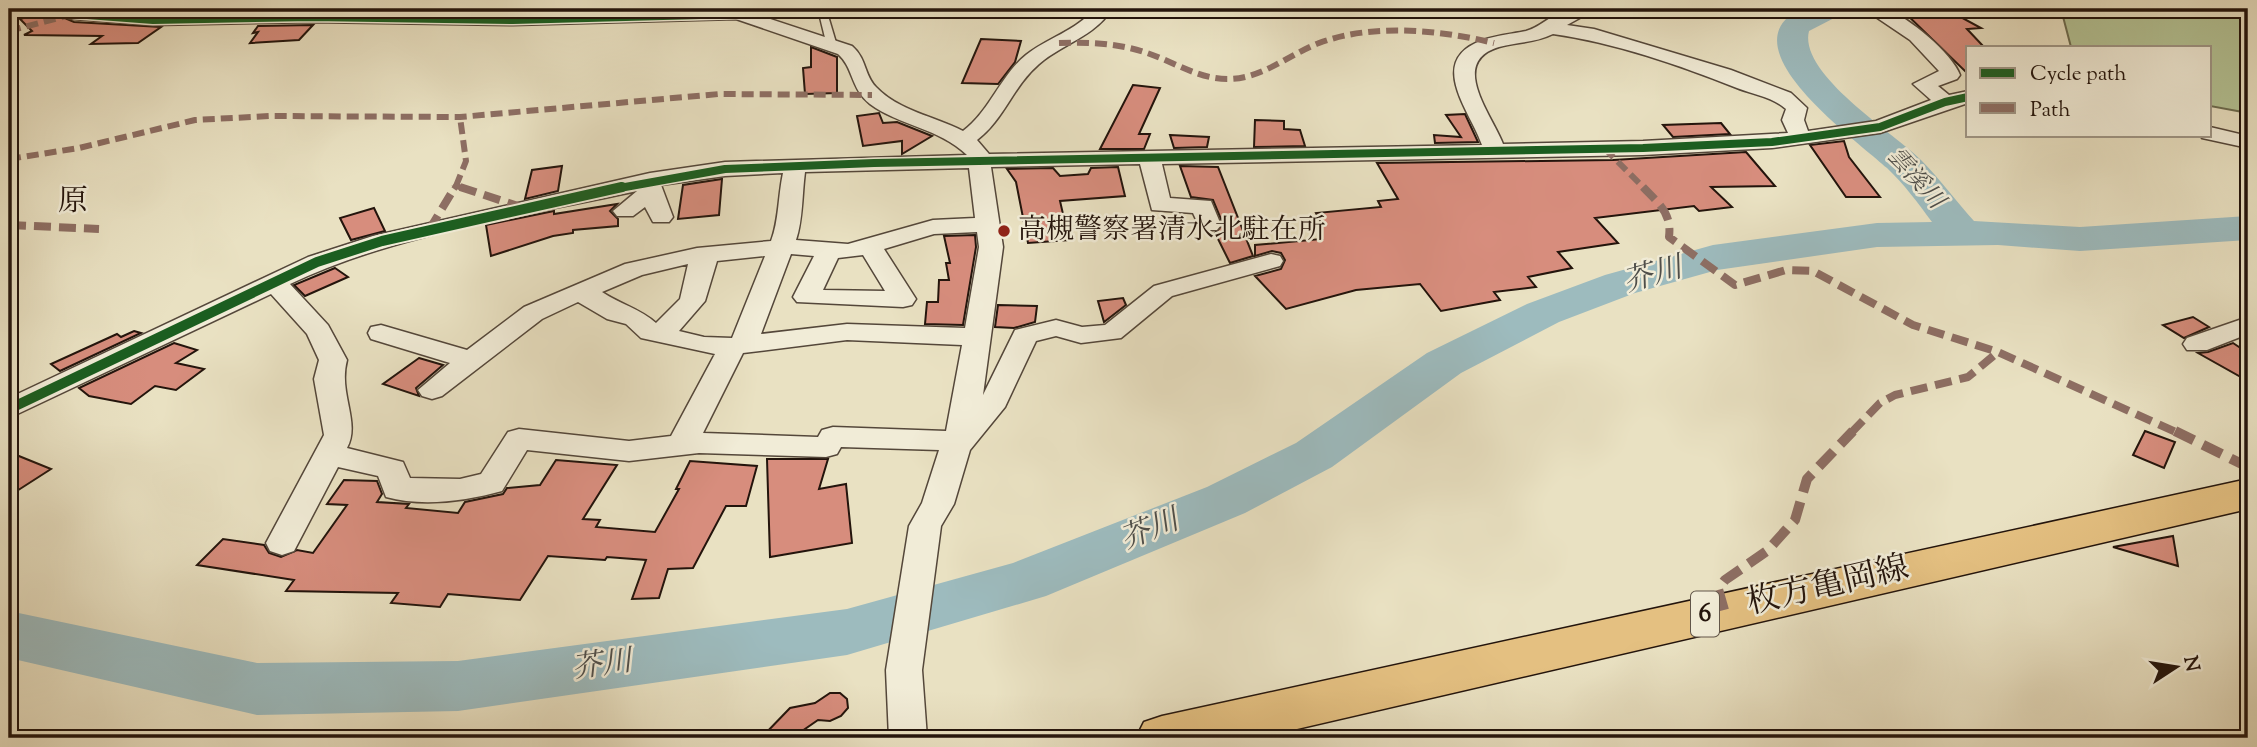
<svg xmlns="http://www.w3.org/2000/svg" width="2257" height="747" viewBox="0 0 2257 747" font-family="'Sorts Mill Goudy','Noto Serif JP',serif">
<rect width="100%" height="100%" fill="#e9e1c2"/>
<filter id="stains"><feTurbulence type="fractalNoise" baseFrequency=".00286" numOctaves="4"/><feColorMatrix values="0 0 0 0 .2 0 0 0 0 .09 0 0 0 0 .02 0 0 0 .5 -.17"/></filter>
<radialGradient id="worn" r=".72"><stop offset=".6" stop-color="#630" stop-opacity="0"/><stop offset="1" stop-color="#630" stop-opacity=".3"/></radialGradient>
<polygon fill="#b4c395" stroke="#6c6c50" stroke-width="2" points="2061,9 2248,9 2248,113 2210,106 2210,47 2071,47"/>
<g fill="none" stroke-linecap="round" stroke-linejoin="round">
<path fill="#9dbbbe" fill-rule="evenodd" d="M1801,9H1844L1840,15L1809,31C1798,74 1894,133 1921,160C1940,179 1956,201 1974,221L2080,227L2248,216V240L2080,251L1998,245L1877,247L1717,270L1635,293L1559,322L1461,373L1332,467L1245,513L1046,596L847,655L458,711L257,715L9,658V611L257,663L458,661L847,609L1013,563L1207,487L1296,443L1427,353L1527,304L1605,275L1713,245L1877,223L1932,222C1918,203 1904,184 1887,168C1858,141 1723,46 1801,9Z"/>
</g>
<g fill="#d78d7d" stroke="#23140c" stroke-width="2">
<polygon points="26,9 54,9 62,17 74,22 161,27 138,43 91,44 102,36 24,35 32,31 20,19 31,16"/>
<polygon points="1901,9 1946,9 1981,28 1967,29 1984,47 1968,47 1968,74"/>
<polygon points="313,25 299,40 250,43 258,32 253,33 258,26"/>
<polygon points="981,39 1021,41 1015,62 998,84 962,83"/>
<polygon points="811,47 837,57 837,93 805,94 803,68 811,67"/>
<polygon points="1133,85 1160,88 1139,134 1150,134 1144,149 1100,149"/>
<polygon points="879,113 883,123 897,122 932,136 902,154 902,141 863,146 857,116"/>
<polygon points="1465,114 1478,142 1435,143 1434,135 1461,137 1446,115"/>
<polygon points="1255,120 1284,121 1284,129 1300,130 1305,146 1254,147"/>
<polygon points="1721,123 1730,134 1673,137 1663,125"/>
<polygon points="1170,135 1209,137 1207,147 1174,148"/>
<polygon points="1844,141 1849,157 1880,197 1846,197 1810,145"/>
<polygon points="1746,152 1775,186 1711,187 1732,207 1699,211 1694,206 1595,218 1618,243 1558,252 1572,268 1528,277 1536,287 1494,292 1500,300 1441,311 1420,284 1356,290 1286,309 1255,276 1281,269 1285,260 1281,253 1272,251 1255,256 1255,245 1322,239 1315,225 1322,224 1316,213 1381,207 1378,201 1398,199 1377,163 1613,160"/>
<polygon points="562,166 558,191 525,199 532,170"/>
<polygon points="1180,166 1218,167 1253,256 1230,263 1215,233 1223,224 1213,200 1191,197"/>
<polygon points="1118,167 1125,196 1060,201 1069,240 1028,243 1016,182 1007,169 1053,168 1060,176 1088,174 1091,168"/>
<polygon points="722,179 719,215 678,219 683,185"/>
<polygon points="617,204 610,211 618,219 618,226 573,230 573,233 553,236 491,256 486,225 554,211 554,214"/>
<polygon points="374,208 385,231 351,240 340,218"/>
<polygon points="975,235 976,247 963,325 925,324 927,302 938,302 939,280 949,280 946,263 950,263 944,236"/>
<polygon points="335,268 348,277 305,296 294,285"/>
<polygon points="1123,298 1126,305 1104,322 1098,301"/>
<polygon points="998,305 1037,306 1035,322 1014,328 995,327"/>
<polygon points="2193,317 2209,327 2184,338 2163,325"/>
<polygon points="134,331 141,333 60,371 51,364 117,334 121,337"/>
<polygon points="174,343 197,350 176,363 204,369 176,390 155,386 131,404 89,396 79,388"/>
<polygon points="2233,343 2248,353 2248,381 2198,353 2208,352"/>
<polygon points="419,358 443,365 416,388 419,396 383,384"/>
<polygon points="2145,431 2175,442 2164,468 2133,455"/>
<polygon points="9,452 51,469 9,496"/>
<polygon points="767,459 828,459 819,489 846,484 852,543 770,557"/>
<polygon points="556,460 617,465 583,519 600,520 596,527 655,532 679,489 676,489 690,461 757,466 746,506 726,506 693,568 668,569 659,598 632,599 646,560 607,557 605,560 548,556 520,600 448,594 440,607 391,603 398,593 286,591 294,580 197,565 223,539 264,545 269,553 281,557 297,550 313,553 347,505 327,504 344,480 377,481 382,494 377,502 409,504 406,508 458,513 465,502 503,494 507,488 540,485"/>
<polygon points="2173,536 2178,566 2113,547"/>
<polygon points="830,693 840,693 847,699 848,708 841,716 830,721 818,720 802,731 762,737 790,708 815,703"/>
</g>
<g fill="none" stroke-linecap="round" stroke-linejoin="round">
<defs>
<polygon id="lane" points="818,9 826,9 837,46 835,48 827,46"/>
<g id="street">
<path d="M61,9L153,15L312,12L513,15L760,9L755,14L852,46C867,59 864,75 876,87C899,111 934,116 963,131C990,111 1000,76 1026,55C1047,38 1076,31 1094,9H1112C1094,37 1062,44 1039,64C1013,86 1004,120 977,140L989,154L1482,145C1469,109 1426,60 1483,40C1497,35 1512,34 1526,31C1542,27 1553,12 1569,9C1577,7 1588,9 1596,9L1567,25L1594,29L1731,70L1791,93L1807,108L1804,120L1808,131L1876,121L1931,100L1913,84L1939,71L1910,40L1864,9C1870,9 1880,7 1886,9C1908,17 1952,53 1960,75L1957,79L1938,86L1949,95L1968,91V103L1880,133L1772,148L1643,155L1162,164L1170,198L1211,201L1221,225L1217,230H1201L1193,213L1152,210L1140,164L991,167L1003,247L983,395L1015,330L1056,320L1082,327L1105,325L1154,286L1271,254L1280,256L1283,261L1280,266L1172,296L1121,338L1081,343L1056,336L1036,341L1005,407L970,450L954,504L941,526L922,670L927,738H889L886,670L909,526L922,503L939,450L841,447L837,454L826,457L699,453L629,461L527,450L502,491C466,501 422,507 386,497L378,476L338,467L294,551L282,555L270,551L266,543L324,435L314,379L319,360L307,334L271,294L9,418V398L308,257L373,236L650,173L725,162L967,155C939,128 900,126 870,104C850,88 854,68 838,54L736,19L513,25L312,22L153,25L74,19L68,18ZM1553,34C1616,43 1679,65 1737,88C1755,95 1772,97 1786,109L1782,120L1788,133L1643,141L1503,144C1492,115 1448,62 1499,47C1517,42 1535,43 1553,34ZM969,168L975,218L933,220L848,244L796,240C803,220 802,194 805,172ZM783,173C778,196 779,221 771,241L697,248L625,264L524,307L467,350L381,325L371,327L368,333L371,339L450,363L418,390L422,396L432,399L442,396L542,319L578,302L607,319L626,324L641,338L715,354L671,436L629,441L519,429L508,432L481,474L460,479L410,478L403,462L347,448C361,422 338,394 347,360L328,325L290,284C394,234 524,216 637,191L613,211L617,216H633L645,207L653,222H669L673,217L661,185L725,176ZM977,232L979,247L965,328L847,324L761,334L791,254L814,256L793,297L797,302L903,307L912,305L916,299L884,249L934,234ZM863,255L885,291L823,290L838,258ZM765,256L732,338L704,337L679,331L705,301L717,261ZM688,264L680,299L656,323C641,309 620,304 602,292L642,275ZM847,340L962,345L946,431L833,427L822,430L818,437L703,433L743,353Z"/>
<polygon points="2210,127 2248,136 2248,148 2202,138 2201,135 2210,135"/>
<polygon points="2248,317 2248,334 2207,350 2187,350 2183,344 2187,338"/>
</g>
<polygon id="primary" points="2248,479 2248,509 1258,738 1136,738 1144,722 1162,716"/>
</defs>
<use href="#lane" stroke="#54473a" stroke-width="3"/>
<use href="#street" stroke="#54473a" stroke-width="3"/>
<use href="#primary" stroke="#23140c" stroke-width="3"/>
<use href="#lane" fill="#f1ecd7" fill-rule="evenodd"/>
<use href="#street" fill="#f1ecd7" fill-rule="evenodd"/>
<use href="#primary" fill="#e4c081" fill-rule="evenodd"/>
<g stroke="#8d6e63" stroke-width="6" stroke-dasharray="12 6" stroke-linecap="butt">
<polyline points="9,31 74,14"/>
<path d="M1059,43C1087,42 1117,43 1144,52C1173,61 1199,80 1230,79C1263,78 1290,54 1319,43C1373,23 1440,30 1494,43"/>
<polyline points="1605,149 1645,189"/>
<polyline points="9,159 79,148 195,120 269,116 460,117 719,94 872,95"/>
<polyline points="456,186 466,161 460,117"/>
<polyline points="454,189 456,186 466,189"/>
</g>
<g stroke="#8d6e63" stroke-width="8" stroke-dasharray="17 8" stroke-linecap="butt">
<polyline points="460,187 521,207"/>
<path d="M1643,187C1659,204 1672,213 1669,237L1735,285L1786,270L1813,271L1913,325L1998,352L2178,433"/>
<polyline points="9,225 99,229"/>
<polyline points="429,230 455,187"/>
<polyline points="1851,433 1880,403 1895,395 1968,377 1998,352"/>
</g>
<g stroke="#8d6e63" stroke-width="10" stroke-dasharray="21 10" stroke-linecap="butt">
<polyline points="2175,431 2248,467"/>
<polyline points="1724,610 1718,589 1725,580 1767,551 1795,520 1807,479 1853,431"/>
</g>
<defs>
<g id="cycleway-far1">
<polyline points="70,9 74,14 153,20 312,17 513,20 738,14 751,9"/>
<polyline points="614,189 725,169 874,163 1643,148 1772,142 1880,127 1945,102 1968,97"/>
</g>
<polyline id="cycleway" points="9,409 317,262 382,241 622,187"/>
</defs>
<use href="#cycleway-far1" stroke="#f1ecd7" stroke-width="11"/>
<use href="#cycleway" stroke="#f1ecd7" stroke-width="14"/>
<use href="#cycleway-far1" stroke="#1b5e20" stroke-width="8"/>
<use href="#cycleway" stroke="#1b5e20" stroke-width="10"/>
</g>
<circle fill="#8f2418" stroke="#f1ecd7" stroke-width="2.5" cx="1004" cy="231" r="7"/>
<g text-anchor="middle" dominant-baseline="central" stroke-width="5" stroke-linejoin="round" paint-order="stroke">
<g font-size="24" font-style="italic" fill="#4e4e4a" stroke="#f1ecd7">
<text transform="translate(1915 179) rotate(48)">雲溪川</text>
</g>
<rect fill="#f1ecd7" stroke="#615549" stroke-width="2" x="1691" y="591.5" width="28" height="45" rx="5"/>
<g font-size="26" font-weight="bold" fill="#23140c">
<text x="1705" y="614">6</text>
</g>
<g font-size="28" fill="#23140c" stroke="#f1ecd7" text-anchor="start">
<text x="1018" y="231">高槻警察署清水北駐在所</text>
</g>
<g font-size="30" fill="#23140c" stroke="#f1ecd7">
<text x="73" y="202">原</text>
</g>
<g font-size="30" font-style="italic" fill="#4e4e4a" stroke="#f1ecd7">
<text transform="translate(1653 276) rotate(-16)">芥川</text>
<text transform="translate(1150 531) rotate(-22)">芥川</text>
<text transform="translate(602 666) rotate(-8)">芥川</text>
</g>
<g font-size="33" fill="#23140c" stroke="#f1ecd7">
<text transform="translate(1828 587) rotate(-13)">枚方亀岡線</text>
</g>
</g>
<rect width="2257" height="747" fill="none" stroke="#e9e1c2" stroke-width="35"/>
<rect x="10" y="10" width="2236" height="726" fill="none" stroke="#23140c" stroke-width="3.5"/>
<rect x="18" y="18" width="2222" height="712" fill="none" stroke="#23140c" stroke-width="2"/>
<rect x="1966" y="46" width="245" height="91" fill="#f1ecd7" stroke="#9f9686" stroke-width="2"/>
<rect x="1980" y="68" width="35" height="10" fill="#1b5e20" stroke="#9f9686" stroke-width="2"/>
<text x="2030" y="80" font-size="21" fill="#23140c">Cycle path</text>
<rect x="1980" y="103" width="35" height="10" fill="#8d6e63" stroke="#9f9686" stroke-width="2"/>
<text x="2030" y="116" font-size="21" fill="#23140c">Path</text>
<g transform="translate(2176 667) rotate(78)" stroke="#f1ecd7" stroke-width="5" paint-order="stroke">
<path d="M0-5L12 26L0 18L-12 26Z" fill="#23140c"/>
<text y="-10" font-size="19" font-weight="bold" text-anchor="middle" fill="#23140c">N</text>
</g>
<rect width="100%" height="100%" filter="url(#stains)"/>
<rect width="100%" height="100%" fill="url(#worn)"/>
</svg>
